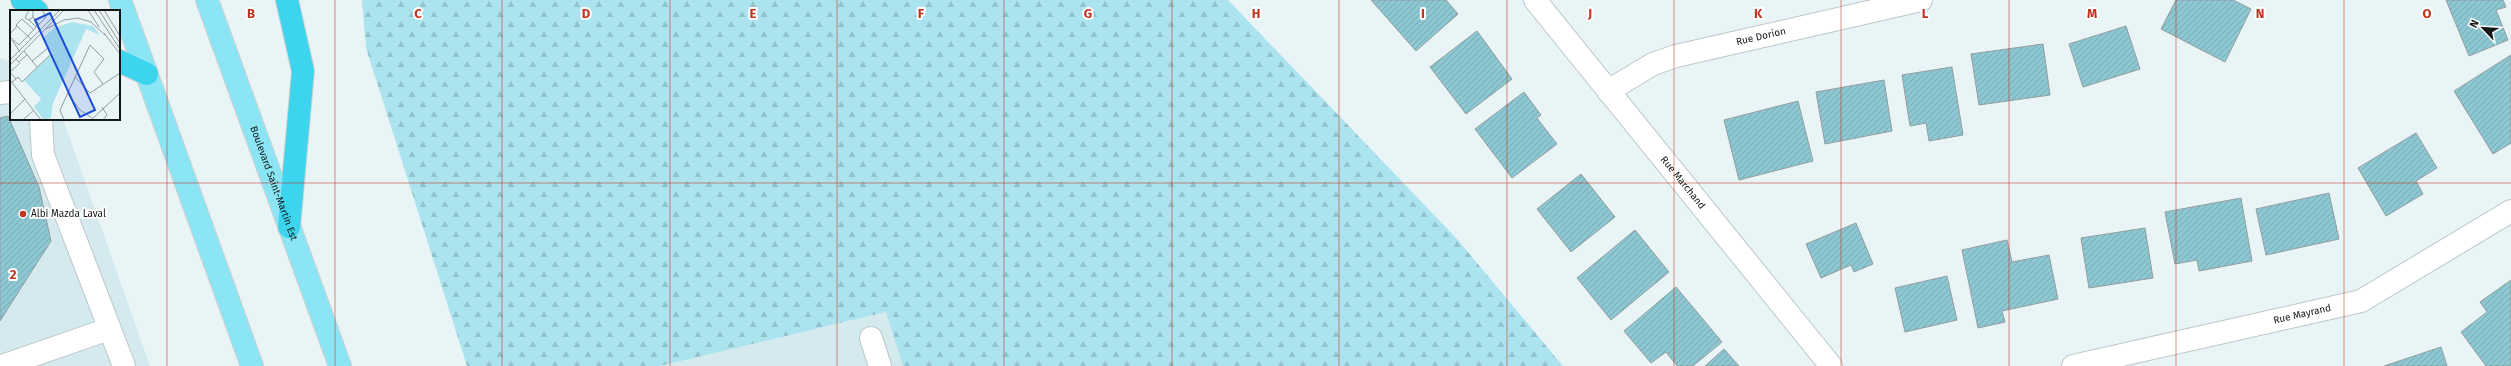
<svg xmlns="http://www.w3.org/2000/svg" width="2511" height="366" viewBox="0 0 2511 366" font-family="'Fira Sans',sans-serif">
<defs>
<pattern id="forest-firs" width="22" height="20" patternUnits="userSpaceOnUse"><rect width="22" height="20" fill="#abe3ee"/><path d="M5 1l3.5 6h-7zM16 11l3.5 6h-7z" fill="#92c2cb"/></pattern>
<pattern id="building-hatch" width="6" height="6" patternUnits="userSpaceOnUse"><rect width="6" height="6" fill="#8cc7d2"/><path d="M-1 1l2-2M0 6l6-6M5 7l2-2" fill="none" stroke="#78aab4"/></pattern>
</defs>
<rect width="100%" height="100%" fill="#e9f4f7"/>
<g fill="#d5eaee">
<polygon points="0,58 11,62 11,119 63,119 150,366 0,366"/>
<polygon points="887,312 903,366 660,366"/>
</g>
<polygon fill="url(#forest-firs)" points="362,0 1228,0 1457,239 1563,366 903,366 886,312 660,366 467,366 366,48"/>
<g fill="url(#building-hatch)" stroke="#939ea0">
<polygon points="1371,0 1446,0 1458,14 1416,51"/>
<polygon points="2176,0 2233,0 2251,9 2225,62 2161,29"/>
<polygon points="2446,0 2503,0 2506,7 2496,10 2508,40 2469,56"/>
<polygon points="2126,26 2140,69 2083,87 2069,44"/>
<polygon points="1477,31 1512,79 1466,114 1430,67"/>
<polygon points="2043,44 2050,95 1979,105 1971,54"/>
<polygon points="2511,55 2511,143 2493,154 2454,91"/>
<polygon points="1952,67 1963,135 1929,141 1926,123 1910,126 1902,75"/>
<polygon points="1884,80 1892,131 1825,144 1816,92"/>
<polygon points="1524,92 1541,115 1537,118 1557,144 1512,178 1475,129"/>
<polygon points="1798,101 1813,161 1739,180 1724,120"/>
<polygon points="8,116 39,187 51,241 0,321 0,118"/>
<polygon points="2416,133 2437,168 2416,181 2423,194 2386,216 2358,168"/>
<polygon points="1581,174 1615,217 1571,252 1537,209"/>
<polygon points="2329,193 2339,239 2266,255 2256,209"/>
<polygon points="2241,198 2252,261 2199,271 2197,260 2175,264 2165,212"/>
<polygon points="1856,223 1873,264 1854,272 1851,265 1821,278 1806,244"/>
<polygon points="2145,228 2153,278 2089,288 2081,238"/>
<polygon points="1635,230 1669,272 1611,320 1577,278"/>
<polygon points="2007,240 2012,262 2049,255 2058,299 2002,311 2005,322 1978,328 1962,250"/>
<polygon points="1947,276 1957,320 1905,332 1895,288"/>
<polygon points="2511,280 2511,366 2486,366 2461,332 2487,312 2480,302"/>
<polygon points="1676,287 1722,342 1693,366 1677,366 1666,352 1651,363 1624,331"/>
<polygon points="2441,347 2447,366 2384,366"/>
<polygon points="1724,349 1739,366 1705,366"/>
</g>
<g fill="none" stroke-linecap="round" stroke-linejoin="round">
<defs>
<g id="minor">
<path id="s1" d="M1535,0L1831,366"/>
<path id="s2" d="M1608,91L1653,64L1676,56L1921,0"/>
<polyline points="0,93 11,92"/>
<polyline points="41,119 43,155 124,366"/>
<polyline points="871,338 880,366"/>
<polyline points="2,366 109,329"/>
<path id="s3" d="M2073,366L2361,301L2511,211"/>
</g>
<g id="major">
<polyline points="120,0 252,366"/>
<path id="s4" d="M207,0L340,366"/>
</g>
<g id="highway">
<polyline points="22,0 37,11"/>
<polyline points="287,0 303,71 289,227"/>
<polyline points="119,61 147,74"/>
</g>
</defs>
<use href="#minor" stroke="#bcc7c9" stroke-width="24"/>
<use href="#major" stroke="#d0d1d1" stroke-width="24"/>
<use href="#highway" stroke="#d0d1d1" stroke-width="24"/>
<use href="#minor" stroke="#fff" stroke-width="22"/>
<use href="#major" stroke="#8be5f4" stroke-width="22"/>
<use href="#highway" stroke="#3dd4ed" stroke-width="22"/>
</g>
<path fill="none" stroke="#c03421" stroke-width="1" stroke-opacity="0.55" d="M167,0V366M335,0V366M502,0V366M670,0V366M837,0V366M1004,0V366M1172,0V366M1339,0V366M1507,0V366M1674,0V366M1841,0V366M2009,0V366M2176,0V366M2344,0V366M0,183H2511"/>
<circle fill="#c03421" stroke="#fff" stroke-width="1.5" cx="23" cy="214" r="4"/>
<g text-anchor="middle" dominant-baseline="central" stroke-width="4" stroke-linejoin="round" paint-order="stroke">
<g font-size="10" fill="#131718" stroke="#fff">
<text stroke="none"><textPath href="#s2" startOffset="164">Rue Dorion</textPath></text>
<text stroke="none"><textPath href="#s4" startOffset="195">Boulevard Saint-Martin Est</textPath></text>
<text stroke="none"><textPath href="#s1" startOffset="235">Rue Marchand</textPath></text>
<text stroke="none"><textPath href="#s3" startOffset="235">Rue Mayrand</textPath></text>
</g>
<g font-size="10" fill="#131718" stroke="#fff" text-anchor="start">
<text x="31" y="214">Albi Mazda Laval</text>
</g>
</g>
<g transform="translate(10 10)">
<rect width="110" height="110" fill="#e9f4f7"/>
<path d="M62,12L83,16L90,25L76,19L43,93L41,108L34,110L24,97L31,89L14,70L43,43L32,29L44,18Z" fill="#abe3ee"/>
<path fill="none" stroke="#939c9e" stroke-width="1" d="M19,0L15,8L19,10M23,0V7L29,14M78,0L89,17M84,0L110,39M89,0L110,33M94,0L110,26M23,7L19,10L26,17M7,16L6,15L12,9L24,20M36,19L54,10L68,8L81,12L95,25M94,23L110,44M0,24L7,16L21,29M0,27L9,35L36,7L32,0M2,30L10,42M14,41L27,57M6,49L9,52L17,45M0,50L49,1M22,51L38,38M0,55L54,0M65,67L80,83L110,63M6,69L8,67L12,72L42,43M0,70L31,110M2,72L6,69L0,62L10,53M57,83L70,100L82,108M92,97L97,105L93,110M0,104L15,89M13,110L24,100M54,110L50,100L80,35L94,49L84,62L93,74M81,110L110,83"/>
<path fill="#1d4ed8" fill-opacity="0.15" stroke="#1d4ed8" stroke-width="2" d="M40,3L85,100L70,107L25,10Z"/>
<rect width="110" height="110" fill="none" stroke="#131718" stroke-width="2"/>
</g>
<g font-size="13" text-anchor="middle" font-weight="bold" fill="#c03421" stroke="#fff" stroke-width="4" stroke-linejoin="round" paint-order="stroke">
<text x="251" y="18">B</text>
<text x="418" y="18">C</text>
<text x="586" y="18">D</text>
<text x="753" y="18">E</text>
<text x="921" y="18">F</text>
<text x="1088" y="18">G</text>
<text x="1256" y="18">H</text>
<text x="1423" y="18">I</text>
<text x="1590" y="18">J</text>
<text x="1758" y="18">K</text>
<text x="1925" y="18">L</text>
<text x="2092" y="18">M</text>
<text x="2260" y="18">N</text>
<text x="2427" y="18">O</text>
<text x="13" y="279">2</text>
</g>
<g transform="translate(2483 28) rotate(295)" stroke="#ffffff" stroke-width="3" paint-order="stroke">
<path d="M0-3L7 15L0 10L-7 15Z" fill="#131718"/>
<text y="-6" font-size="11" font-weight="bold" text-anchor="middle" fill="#131718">N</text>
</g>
</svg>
